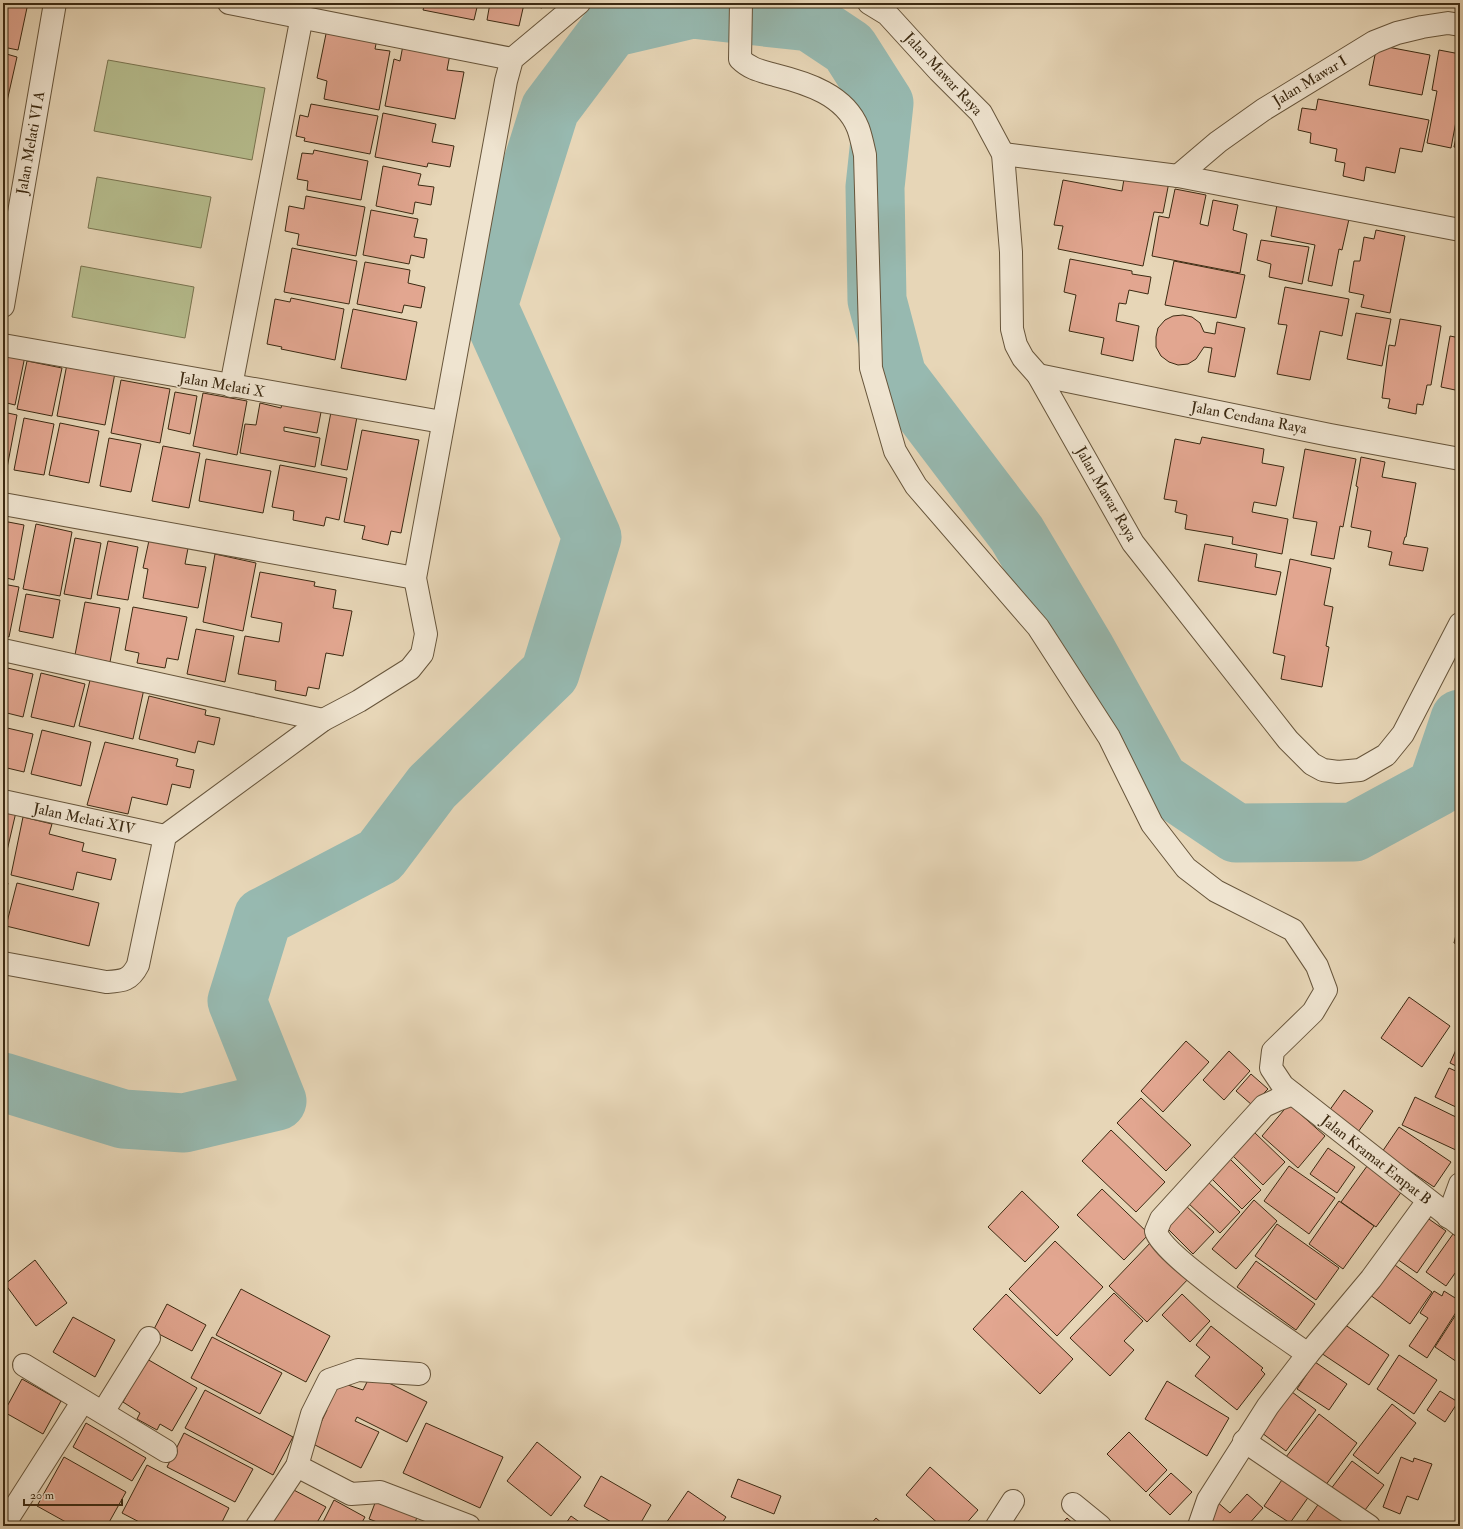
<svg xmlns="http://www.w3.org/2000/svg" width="1463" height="1529" viewBox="0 0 1463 1529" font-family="'IM FELL Double Pica',serif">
<rect width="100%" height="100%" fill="#e7d6b7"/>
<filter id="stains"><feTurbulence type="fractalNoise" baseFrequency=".005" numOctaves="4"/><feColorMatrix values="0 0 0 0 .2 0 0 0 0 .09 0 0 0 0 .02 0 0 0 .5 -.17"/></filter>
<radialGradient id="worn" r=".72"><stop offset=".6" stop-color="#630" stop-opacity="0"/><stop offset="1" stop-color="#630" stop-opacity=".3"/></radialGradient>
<g fill="#b6bd8e" stroke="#797450">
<polygon points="108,60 265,88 252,160 94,131"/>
<polygon points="97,177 211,197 201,248 88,228"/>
<polygon points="81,266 194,287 185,338 72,317"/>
</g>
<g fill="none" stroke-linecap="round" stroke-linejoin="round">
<polyline stroke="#97b9b0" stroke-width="59" points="3,1082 123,1119 184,1123 277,1101 237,1001 263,917 380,856 432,787 550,673 592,537 488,306 550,109 611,28 692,9 810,22 849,48 884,103 875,187 877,300 897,376 1017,534 1086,650 1159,781 1236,833 1354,832 1437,787 1460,719"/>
</g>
<g fill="#e2a690" stroke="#3c2a12">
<polygon points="3,3 28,3 18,50 3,47"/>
<polygon points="425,3 478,3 474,20 423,10"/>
<polygon points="490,3 543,3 542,8 524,4 519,26 487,20"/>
<polygon points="327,29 377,39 375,49 390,51 379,110 324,99 327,81 317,78"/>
<polygon points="404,40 451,49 447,70 464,72 455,119 385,106 394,59 400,61"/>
<polygon points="1377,45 1430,55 1422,95 1369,85"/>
<polygon points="1439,50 1460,54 1460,100 1451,148 1427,143 1437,91 1432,90"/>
<polygon points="3,53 17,57 3,119"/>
<polygon points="1318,99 1429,120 1422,152 1400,148 1395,173 1366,167 1364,181 1343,176 1345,163 1335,161 1337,149 1310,143 1311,133 1298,130 1302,108 1316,110"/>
<polygon points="311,104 378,116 370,154 304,141 305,138 296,136 300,115 308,117"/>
<polygon points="383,113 436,124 432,142 454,146 450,167 428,163 427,167 375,157"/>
<polygon points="1460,118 1460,148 1454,147"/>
<polygon points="314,150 368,161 361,200 307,190 308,181 297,179 302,153 313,154"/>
<polygon points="383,166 421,174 418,185 434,187 431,205 415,202 413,214 376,206"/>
<polygon points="1125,173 1169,182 1163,213 1154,212 1143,266 1058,249 1063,226 1054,225 1063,180 1122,191"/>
<polygon points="1175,189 1206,195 1200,224 1208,226 1213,200 1238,205 1233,230 1247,234 1240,273 1152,256 1159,216 1169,218"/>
<polygon points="306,196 365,207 356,256 297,245 299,234 285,231 289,206 304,209"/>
<polygon points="1277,205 1349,219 1342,250 1339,249 1332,286 1308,281 1315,245 1271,236"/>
<polygon points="371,210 418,219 414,237 427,239 424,258 411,255 409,264 363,255"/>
<polygon points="1376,230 1405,236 1390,313 1361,307 1364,295 1349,292 1354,261 1360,261 1364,237 1374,239"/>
<polygon points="1261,240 1309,247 1302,284 1269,277 1271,264 1257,260"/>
<polygon points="292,248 357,261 349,304 284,292"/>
<polygon points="1070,259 1132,271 1132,274 1151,277 1148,294 1129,290 1126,304 1119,303 1116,321 1139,326 1133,361 1101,354 1104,338 1069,331 1076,295 1064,292"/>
<polygon points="1174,261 1245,275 1236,318 1165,305"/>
<polygon points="365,262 410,270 408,283 425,287 421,308 404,305 402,313 357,304"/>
<polygon points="1285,287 1349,299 1342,336 1320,331 1310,380 1277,374 1287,325 1278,324"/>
<polygon points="291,298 344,309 335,360 281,349 282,347 267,344 275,299 290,302"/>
<polygon points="353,309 417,322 406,380 341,368"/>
<polygon points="1356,313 1391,319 1382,366 1347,359"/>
<polygon points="1183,315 1192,317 1200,323 1204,332 1215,334 1217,322 1245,328 1235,377 1208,372 1212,348 1204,347 1196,359 1188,364 1178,365 1169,362 1161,356 1156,347 1156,337 1158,328 1165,320 1173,316"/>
<polygon points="1400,319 1441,326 1431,385 1427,385 1423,405 1417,404 1416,414 1388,408 1390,399 1382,398 1389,345 1395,346"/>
<polygon points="1450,336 1460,338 1460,391 1441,387"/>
<polygon points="3,352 25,356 15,405 3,402"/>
<polygon points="27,361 62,368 52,416 17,409"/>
<polygon points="67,364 115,373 105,425 57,416"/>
<polygon points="121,380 170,389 160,443 111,433"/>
<polygon points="175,392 197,396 190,434 168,429"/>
<polygon points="203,393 247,401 237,455 193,446"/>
<polygon points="283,399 322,407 317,433 284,427 284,431 320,438 315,467 240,453 245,424 256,425 260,403 281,408"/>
<polygon points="3,412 17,415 7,468 3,467"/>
<polygon points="331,412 357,417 347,470 321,465"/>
<polygon points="24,418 54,424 44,475 14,470"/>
<polygon points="60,423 99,431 89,483 49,475"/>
<polygon points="362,430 419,440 401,533 391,531 388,545 362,539 365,526 344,522"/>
<polygon points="1202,437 1264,449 1262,463 1284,467 1276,506 1254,502 1252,512 1288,519 1282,554 1232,544 1233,537 1185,529 1187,515 1175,512 1177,501 1164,499 1175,439 1200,444"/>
<polygon points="109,438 141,444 131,492 100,486"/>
<polygon points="163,446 200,453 189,508 152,501"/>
<polygon points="1305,449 1356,459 1343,527 1340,526 1334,559 1311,555 1317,522 1293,518"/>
<polygon points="1361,457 1385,462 1382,477 1416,483 1406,537 1405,537 1403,544 1428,548 1423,571 1389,565 1392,552 1368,547 1371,531 1351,527 1358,487 1356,486"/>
<polygon points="206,459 271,471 263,513 199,501"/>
<polygon points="280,465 347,478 339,520 326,517 324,526 293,520 294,511 272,507"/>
<polygon points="3,521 24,525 14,580 3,577"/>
<polygon points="36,524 72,532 60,596 23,589"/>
<polygon points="150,536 189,543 185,564 206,567 198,608 143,598 148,569 143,568"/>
<polygon points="75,538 101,543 91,599 64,594"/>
<polygon points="108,541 138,547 128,600 97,595"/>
<polygon points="1205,544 1257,554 1255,567 1281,572 1276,595 1198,581"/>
<polygon points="215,554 256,563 243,631 203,622"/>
<polygon points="1290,559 1331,568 1324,605 1333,607 1326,646 1329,647 1322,687 1281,679 1285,656 1273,653"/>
<polygon points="260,572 315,582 314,586 336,590 333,608 352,611 343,656 326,653 319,689 308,687 306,696 275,690 276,681 238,674 245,636 279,642 282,623 251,617"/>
<polygon points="3,584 19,587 9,637 3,635"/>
<polygon points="26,594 60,600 53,638 19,631"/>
<polygon points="85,602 120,608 110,662 75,655"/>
<polygon points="133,607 187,617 178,660 167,658 165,668 137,663 139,653 125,650"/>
<polygon points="196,629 234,636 225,682 187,674"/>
<polygon points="3,667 33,674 23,717 3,712"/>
<polygon points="41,673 85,684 74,727 31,717"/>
<polygon points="91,676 144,689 133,739 79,726"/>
<polygon points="149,696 206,710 205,715 220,718 214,745 198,741 195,753 139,739"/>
<polygon points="3,727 33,734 24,772 3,767"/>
<polygon points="42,730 91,742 81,786 31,774"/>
<polygon points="105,742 178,759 176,766 194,770 190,788 172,784 167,805 132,797 128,814 87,805"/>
<polygon points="3,809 16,812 3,868"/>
<polygon points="23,817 52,824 49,834 84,843 82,851 116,859 111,880 77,872 73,890 11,875"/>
<polygon points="3,882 8,883 3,904"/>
<polygon points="17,883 99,903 89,946 6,926"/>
<polygon points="1460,918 1460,945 1454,943"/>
<polygon points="1409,997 1450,1026 1422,1067 1381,1038"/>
<polygon points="1186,1041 1209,1062 1163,1112 1141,1091"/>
<polygon points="1460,1041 1460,1068 1450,1063"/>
<polygon points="1229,1051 1250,1071 1224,1100 1203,1080"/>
<polygon points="1449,1068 1460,1073 1460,1109 1435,1097"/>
<polygon points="1251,1074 1268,1089 1252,1105 1236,1091"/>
<polygon points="1344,1090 1373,1111 1358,1132 1329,1111"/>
<polygon points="1415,1097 1460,1119 1460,1146 1458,1151 1402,1125"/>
<polygon points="1141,1098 1191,1145 1166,1171 1117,1123"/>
<polygon points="1289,1104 1325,1136 1298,1168 1262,1136"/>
<polygon points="1399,1127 1451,1162 1434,1187 1382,1152"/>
<polygon points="1111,1130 1165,1182 1136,1212 1082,1161"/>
<polygon points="1254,1132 1285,1162 1263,1185 1233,1156"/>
<polygon points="1328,1148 1355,1167 1337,1193 1310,1174"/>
<polygon points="1229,1158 1261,1190 1242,1209 1210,1177"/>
<polygon points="1370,1162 1405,1187 1376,1227 1341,1202"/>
<polygon points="1289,1166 1335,1198 1309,1234 1264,1201"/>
<polygon points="1207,1181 1240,1212 1220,1233 1187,1202"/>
<polygon points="1102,1189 1149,1234 1124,1260 1077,1215"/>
<polygon points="1022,1191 1059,1227 1025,1262 988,1227"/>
<polygon points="1254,1200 1277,1221 1236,1269 1212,1249"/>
<polygon points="1339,1201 1374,1226 1343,1269 1309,1244"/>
<polygon points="1185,1205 1214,1232 1193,1254 1165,1226"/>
<polygon points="1426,1217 1446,1231 1417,1273 1397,1259"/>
<polygon points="1277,1224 1339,1268 1316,1300 1255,1256"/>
<polygon points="1453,1234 1460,1240 1460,1266 1446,1286 1426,1272"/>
<polygon points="1153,1240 1191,1276 1147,1322 1109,1286"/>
<polygon points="1055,1241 1103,1287 1057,1336 1009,1289"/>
<polygon points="35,1260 67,1303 36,1326 5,1284"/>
<polygon points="1388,1260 1432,1292 1410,1324 1366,1292"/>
<polygon points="1256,1261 1315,1304 1296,1330 1237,1287"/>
<polygon points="241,1289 330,1336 306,1382 216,1335"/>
<polygon points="1434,1291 1442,1296 1444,1291 1460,1301 1460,1306 1427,1358 1409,1346 1428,1318 1420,1313"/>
<polygon points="1114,1293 1143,1321 1124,1341 1134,1350 1110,1376 1070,1338"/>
<polygon points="1006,1294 1073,1359 1040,1394 973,1329"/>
<polygon points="1182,1294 1210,1321 1190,1342 1162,1315"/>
<polygon points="167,1304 206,1325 192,1351 153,1331"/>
<polygon points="1457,1313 1460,1315 1460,1364 1435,1347"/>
<polygon points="73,1317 115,1340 95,1377 53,1352"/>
<polygon points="1341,1322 1389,1355 1369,1385 1321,1353"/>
<polygon points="1211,1326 1263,1368 1261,1370 1265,1374 1237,1410 1195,1376 1210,1357 1196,1345"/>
<polygon points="212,1337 282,1373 260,1414 191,1378"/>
<polygon points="1399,1355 1437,1380 1414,1414 1377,1389"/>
<polygon points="3,1356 7,1357 3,1365"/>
<polygon points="147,1359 197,1388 172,1431 160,1424 157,1430 137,1419 140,1413 123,1402"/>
<polygon points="1315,1362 1347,1384 1329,1410 1297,1389"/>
<polygon points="371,1374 427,1402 407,1442 357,1417 355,1421 379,1432 361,1468 311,1443 327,1410 324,1408 339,1382 363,1390"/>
<polygon points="22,1379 61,1401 43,1434 4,1412"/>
<polygon points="1167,1381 1229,1418 1207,1456 1145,1419"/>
<polygon points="205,1390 293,1437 273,1475 185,1428"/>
<polygon points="1440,1391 1458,1402 1445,1422 1427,1410"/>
<polygon points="1292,1392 1316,1410 1286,1451 1262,1433"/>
<polygon points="1392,1404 1416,1423 1378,1474 1353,1455"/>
<polygon points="1319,1414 1357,1443 1325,1486 1286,1457"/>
<polygon points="3,1423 6,1435 3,1436"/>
<polygon points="86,1423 146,1458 132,1481 73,1447"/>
<polygon points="426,1423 503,1457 480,1508 403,1473"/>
<polygon points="1129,1432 1167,1470 1146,1492 1107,1454"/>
<polygon points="184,1433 253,1469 235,1502 167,1467"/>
<polygon points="537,1442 581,1477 551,1516 507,1481"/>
<polygon points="64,1457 126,1492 107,1526 73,1526 37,1506"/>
<polygon points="1401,1457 1413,1462 1414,1458 1432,1464 1418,1500 1407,1496 1400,1514 1383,1507"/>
<polygon points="1352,1461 1384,1485 1362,1514 1330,1490"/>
<polygon points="147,1465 229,1508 220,1526 147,1526 122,1513"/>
<polygon points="930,1467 978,1510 964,1526 941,1526 906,1495"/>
<polygon points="1171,1473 1192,1492 1170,1515 1149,1495"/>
<polygon points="1286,1474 1312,1492 1290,1523 1264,1506"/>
<polygon points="601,1476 651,1505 639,1526 618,1526 584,1506"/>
<polygon points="738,1479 781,1496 774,1514 731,1497"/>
<polygon points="290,1488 326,1507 315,1526 269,1526"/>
<polygon points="688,1491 726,1517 720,1526 664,1526"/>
<polygon points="1247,1494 1263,1508 1247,1526 1217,1526 1204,1515 1216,1501 1230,1513"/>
<polygon points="378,1495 419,1511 414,1526 388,1526 369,1519"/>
<polygon points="1322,1499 1352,1521 1349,1526 1303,1526"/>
<polygon points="334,1500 365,1517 360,1526 321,1526"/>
<polygon points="571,1516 585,1526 564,1526"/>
<polygon points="876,1518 885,1526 869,1526"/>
<polygon points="1067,1518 1076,1526 1060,1526"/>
<polygon points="36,1522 42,1526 33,1526"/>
<polygon points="373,1522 382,1526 371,1526"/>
<polygon points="1270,1522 1275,1526 1266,1526"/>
</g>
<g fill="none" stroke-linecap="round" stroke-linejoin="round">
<defs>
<g id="minor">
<polyline points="229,3 512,59"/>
<path d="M741,3L740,59C750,69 761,71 775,75C807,83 845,95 858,128C861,136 863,146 865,155L871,368L895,451L916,486L1038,627L1109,737L1152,824L1186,868L1216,891L1293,930L1317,966L1326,990L1313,1012L1273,1051L1271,1068L1283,1086L1460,1225"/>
<polyline points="869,3 887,14 939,71 981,113 1003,154 1011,252 1012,329 1016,345 1023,358 1038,375 1133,543 1288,740 1312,764 1323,770 1338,772 1360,770 1386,755 1403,734 1460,624"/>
<polyline points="1003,154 1178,176 1460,230"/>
<polyline points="1178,176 1218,142 1263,110 1374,42 1397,33 1422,27 1448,23 1460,25"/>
<polyline points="3,306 55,3"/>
<polyline points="3,345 442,422"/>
<polyline points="1038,375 1330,435 1460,459"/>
<polyline points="231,386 302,16"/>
<polyline points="3,504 415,578"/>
<polyline points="3,650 323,720"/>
<polyline points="3,801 165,836"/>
<path d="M3,963L106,982C122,981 130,981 138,965L165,836L323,720L359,701L410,669L422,654L426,634L415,578L506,81L512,59L579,3"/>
<path d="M1293,1094L1277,1100L1264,1106L1161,1219L1156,1231C1161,1255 1282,1336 1308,1354"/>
<polyline points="1448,1217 1460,1184"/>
<polyline points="24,1365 166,1451"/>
<polyline points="103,1412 149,1338"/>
<polyline points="1244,1441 1369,1526"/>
<polyline points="297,1466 351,1494 380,1492 469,1526"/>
<polyline points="1073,1504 1100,1526"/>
<polyline points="3,1526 83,1401"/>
<polyline points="257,1526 297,1466 312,1414 329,1380 358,1370 419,1374"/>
<polyline points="997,1526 1013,1501"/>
<polyline points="1199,1526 1208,1500 1268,1406 1308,1354 1371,1279 1428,1201"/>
</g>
</defs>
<use href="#minor" stroke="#67553b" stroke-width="24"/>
<use href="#minor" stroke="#efe4d0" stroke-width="22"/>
</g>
<g text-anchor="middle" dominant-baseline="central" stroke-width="3" stroke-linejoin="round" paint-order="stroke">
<g font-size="15" fill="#3c2a12" stroke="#efe4d0">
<text transform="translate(943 74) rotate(47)">Jalan Mawar Raya</text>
<text transform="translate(1310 81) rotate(-31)">Jalan Mawar I</text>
<text transform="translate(31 143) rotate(-80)">Jalan Melati VI A</text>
<text transform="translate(222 385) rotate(10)">Jalan Melati X</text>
<text transform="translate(1249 418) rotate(11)">Jalan Cendana Raya</text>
<text transform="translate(1106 494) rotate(60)">Jalan Mawar Raya</text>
<text transform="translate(84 819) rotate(12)">Jalan Melati XIV</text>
<text transform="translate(1376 1160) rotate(38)">Jalan Kramat Empat B</text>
</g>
</g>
<rect width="1463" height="1529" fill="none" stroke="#e7d6b7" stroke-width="16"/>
<rect x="4" y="4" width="1455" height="1521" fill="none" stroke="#3c2a12" stroke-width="2"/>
<rect x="8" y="8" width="1447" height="1513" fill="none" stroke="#3c2a12"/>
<path d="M24 1499v6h98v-6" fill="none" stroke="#3c2a12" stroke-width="2"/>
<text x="30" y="1499" font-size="12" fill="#3c2a12" stroke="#efe4d0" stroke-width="3" paint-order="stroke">20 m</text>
<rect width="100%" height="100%" filter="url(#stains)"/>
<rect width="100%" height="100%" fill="url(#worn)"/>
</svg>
